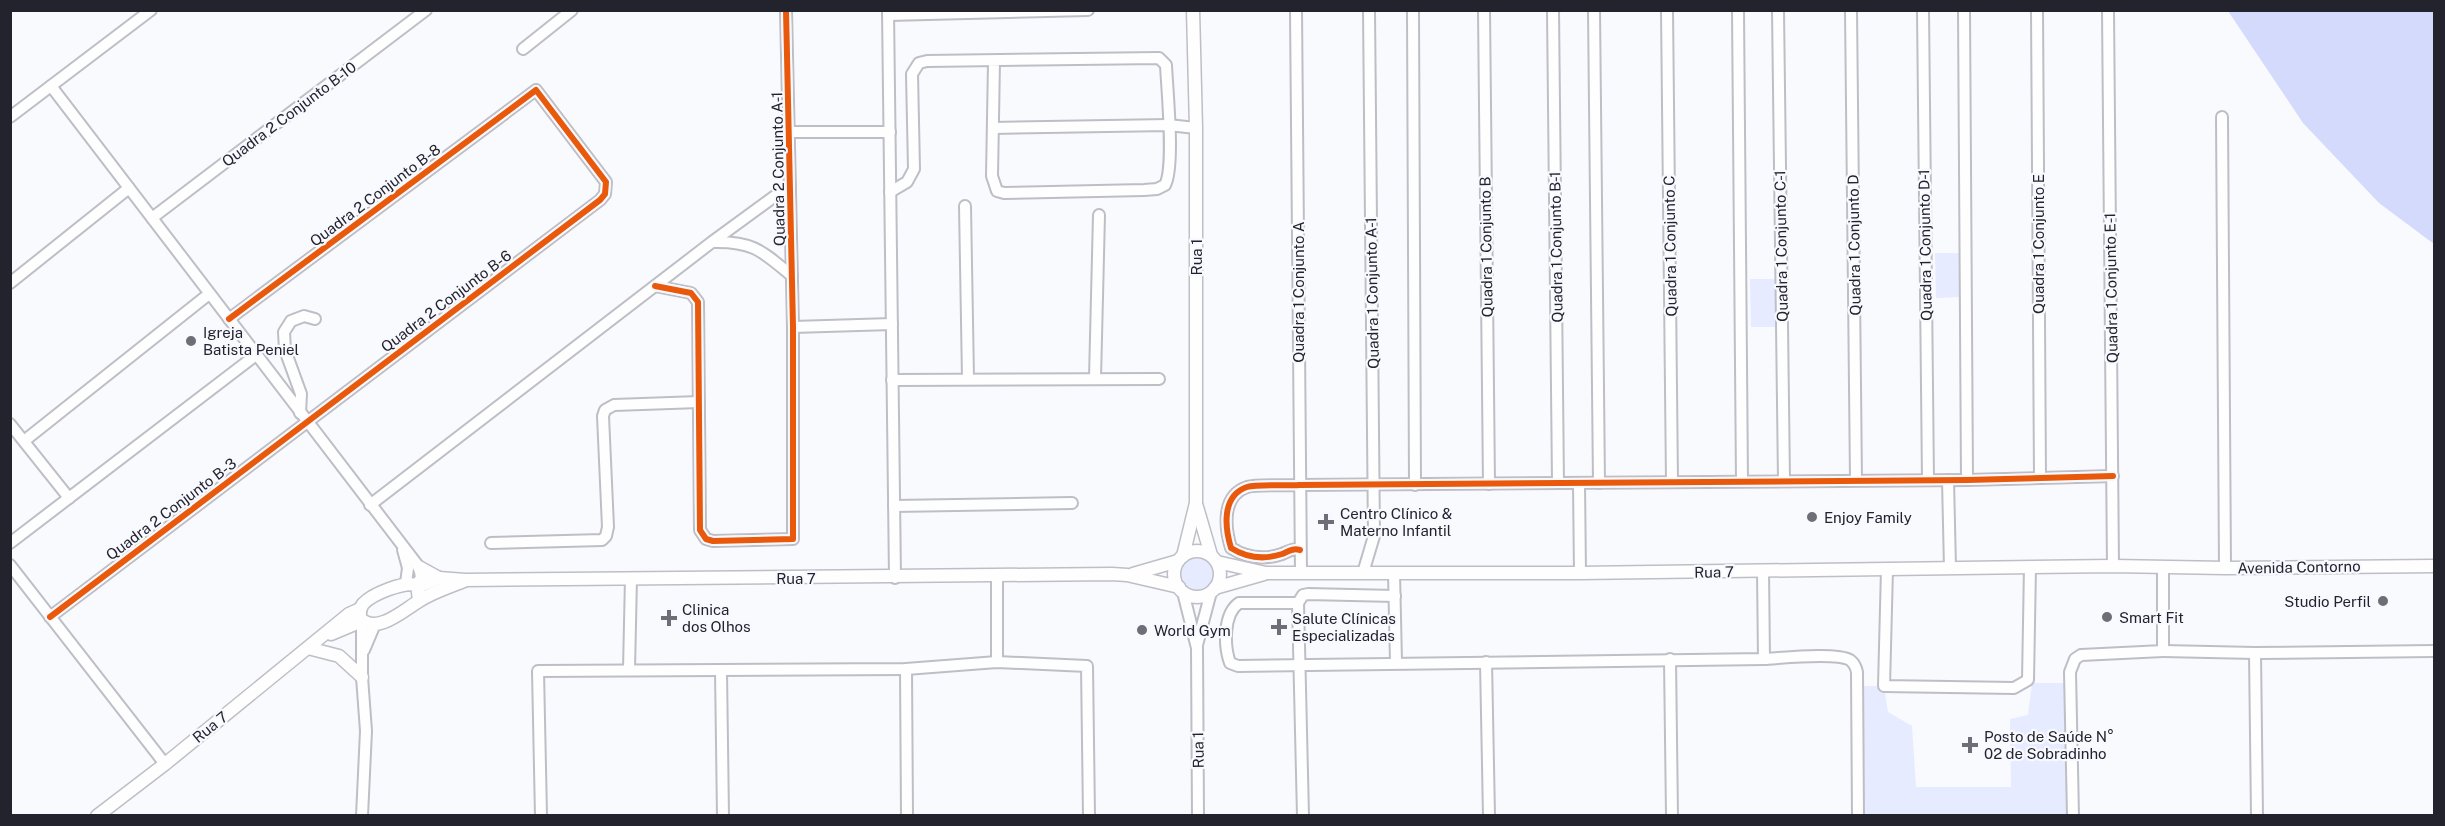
<svg xmlns="http://www.w3.org/2000/svg" width="2445" height="826" viewBox="0 0 2445 826" font-family="'Public Sans',sans-serif">
<rect width="100%" height="100%" fill="#f9fafe"/>
<g fill="#e7ebff">
<polygon points="1935,253 1961,253 1961,297 1936,298"/>
<polygon points="1750,279 1777,279 1778,327 1751,327"/>
<circle cx="1197" cy="574" r="19"/>
<polygon points="2032,683 2066,683 2068,815 1862,815 1861,686 1884,686 1888,712 1912,726 1916,787 2011,787 2010,719 2028,715"/>
</g>
<polygon fill="#d4dafb" points="2228,11 2434,11 2434,244 2379,203 2303,123"/>
<g fill="none" stroke-linecap="round" stroke-linejoin="round">
<defs>
<g id="minor">
<polyline points="888,10 895,578"/>
<polyline points="1296,10 1301,573"/>
<polyline points="1413,10 1415,485"/>
<polyline points="1484,10 1489,484"/>
<polyline points="1553,10 1558,483"/>
<polyline points="1594,10 1599,483"/>
<polyline points="1667,10 1672,482"/>
<polyline points="1738,10 1742,481"/>
<polyline points="1778,10 1784,481"/>
<polyline points="1851,10 1856,480"/>
<polyline points="1923,10 1928,480"/>
<polyline points="1964,10 1967,480"/>
<polyline points="2037,10 2040,477"/>
<polyline points="2108,10 2113,566"/>
<polyline points="888,15 1088,10"/>
<polyline points="523,49 572,10"/>
<polyline points="51,86 419,567 421,577 417,585"/>
<polyline points="10,117 151,10"/>
<polyline points="2222,117 2225,568"/>
<polyline points="993,128 1168,125 1196,128"/>
<polyline points="789,132 890,132"/>
<path d="M890,192L907,182L914,169L912,74L919,63L927,61L1159,58L1166,65C1167,89 1175,167 1165,185L1157,189L1144,190L1004,193L997,191L992,176L994,62"/>
<polyline points="965,206 968,378"/>
<polyline points="152,218 426,10"/>
<path d="M713,242C753,241 762,251 792,276"/>
<polyline points="10,283 129,188"/>
<polyline points="655,286 691,293 698,302 700,530 706,539 713,541 793,539 793,327 786,10"/>
<polyline points="793,327 892,324"/>
<polyline points="1095,378 1099,215"/>
<polyline points="892,380 1159,379"/>
<polyline points="300,413 301,394 285,350 284,332 291,321 304,316 315,319"/>
<polyline points="10,424 69,498"/>
<polyline points="24,441 209,294"/>
<polyline points="1948,480 1950,568"/>
<polyline points="1579,484 1580,573"/>
<polyline points="370,505 712,242 790,185"/>
<polyline points="894,506 1072,503"/>
<polyline points="10,543 256,355"/>
<polyline points="491,543 602,540 606,536 608,527 603,416 605,410 614,405 699,402"/>
<polyline points="403,550 408,568 406,583"/>
<path d="M1300,550C1293,548 1289,551 1282,554C1264,560 1247,558 1231,548C1225,528 1221,496 1247,487C1257,484 1287,486 1299,485L1967,480L2113,476"/>
<polyline points="10,565 165,764"/>
<polyline points="1887,569 1884,686 2014,688 2028,680 2030,567"/>
<polyline points="1763,571 1764,659"/>
<polyline points="1363,573 1374,536 1369,10"/>
<polyline points="1394,573 1396,662"/>
<polyline points="1183,592 1197,648 1198,816"/>
<path d="M1298,603H1239C1223,614 1224,646 1230,663L1238,666L1764,659C1782,658 1836,652 1850,660C1854,663 1856,667 1857,672L1858,816"/>
<polyline points="50,617 600,200 605,194 606,182 536,90 229,319"/>
<polyline points="1197,645 1211,592"/>
<polyline points="364,650 375,624"/>
<polyline points="2163,651 2255,653 2434,651"/>
<polyline points="2255,653 2257,816"/>
<polyline points="1670,659 1672,816"/>
<polyline points="997,662 997,575"/>
<polyline points="1486,662 1489,816"/>
<polyline points="629,669 631,578"/>
<polyline points="906,669 907,816"/>
<polyline points="721,671 723,816"/>
<polyline points="362,816 366,731 362,677 362,621"/>
<polyline points="541,816 538,671 906,669 997,662 1087,666 1089,816"/>
<polyline points="1303,816 1298,603 1303,595 1308,594 1395,596"/>
<polyline points="2073,816 2070,672 2075,659 2081,655 2163,651 2163,567"/>
</g>
<g id="major">
<polyline points="1197,507 1211,555"/>
<circle cx="1197" cy="574" r="23"/>
<polyline points="1183,556 1196,503 1196,128 1193,10"/>
<polyline points="1217,562 1266,573 1580,573 2113,566 2225,568 2434,566"/>
<polyline points="419,567 439,578"/>
<polyline points="1133,574 1178,561"/>
<polyline points="418,587 439,578 465,580 1112,574 1127,575 1179,587"/>
<polyline points="1215,588 1264,574"/>
<path d="M419,600L417,585C404,581 372,594 363,604C359,609 360,613 360,618C376,636 405,609 419,601C433,592 449,587 464,581"/>
<polyline points="331,634 362,621"/>
<polyline points="308,648 339,656 362,677"/>
<polyline points="97,816 165,764 349,614 360,609"/>
</g>
</defs>
<use href="#minor" stroke="#bebfc6" stroke-width="14"/>
<use href="#major" stroke="#bebfc6" stroke-width="15"/>
<use href="#minor" stroke="#fefeff" stroke-width="10"/>
<use href="#major" stroke="#fefeff" stroke-width="12"/>
<defs>
<g id="cycleway">
<polyline points="655,286 691,293 698,302 700,530 706,539 713,541 793,539 793,327 786,10"/>
<path d="M1300,550C1293,548 1289,551 1282,554C1264,560 1247,558 1231,548C1225,528 1221,496 1247,487C1257,484 1287,486 1299,485L1967,480L2113,476"/>
<polyline points="50,617 600,200 605,194 606,182 536,90 229,319"/>
</g>
</defs>
<use href="#cycleway" stroke="#f8f9ff" stroke-width="10"/>
<use href="#cycleway" stroke="#e8590c" stroke-width="6"/>
</g>
<g fill="#6d6e76" stroke="#f8f9ff" stroke-width="2">
<circle cx="191" cy="341" r="6"/>
<circle cx="1812" cy="517" r="6"/>
<path d="M1323 513h6v6h6v6h-6v6h-6v-6h-6v-6h6z"/>
<circle cx="2383" cy="601" r="6"/>
<circle cx="2107" cy="617" r="6"/>
<path d="M666 609h6v6h6v6h-6v6h-6v-6h-6v-6h6z"/>
<path d="M1276 618h6v6h6v6h-6v6h-6v-6h-6v-6h6z"/>
<circle cx="1142" cy="630" r="6"/>
<path d="M1967 736h6v6h6v6h-6v6h-6v-6h-6v-6h6z"/>
</g>
<g text-anchor="middle" dominant-baseline="central" stroke-width="4.5" stroke-linejoin="round" paint-order="stroke">
<g font-size="15" fill="#22232d" stroke="#f8f9ff">
<text transform="translate(289 114) rotate(-37)">Quadra 2 Conjunto B-10</text>
<text transform="translate(778 169) rotate(-91)">Quadra 2 Conjunto A-1</text>
<text transform="translate(375 195) rotate(-37)">Quadra 2 Conjunto B-8</text>
<text transform="translate(2038 244) rotate(-90)">Quadra 1 Conjunto E</text>
<text transform="translate(1854 245) rotate(-91)">Quadra 1 Conjunto D</text>
<text transform="translate(1925 245) rotate(-91)">Quadra 1 Conjunto D-1</text>
<text transform="translate(1670 246) rotate(-91)">Quadra 1 Conjunto C</text>
<text transform="translate(1781 246) rotate(-91)">Quadra 1 Conjunto C-1</text>
<text transform="translate(1486 247) rotate(-91)">Quadra 1 Conjunto B</text>
<text transform="translate(1556 247) rotate(-91)">Quadra 1 Conjunto B-1</text>
<text transform="translate(1196 257) rotate(-90)">Rua 1</text>
<text transform="translate(2111 288) rotate(-91)">Quadra 1 Conjunto E-1</text>
<text transform="translate(1298 292) rotate(-90)">Quadra 1 Conjunto A</text>
<text transform="translate(1372 293) rotate(-91)">Quadra 1 Conjunto A-1</text>
<text transform="translate(446 301) rotate(-37)">Quadra 2 Conjunto B-6</text>
<text transform="translate(171 509) rotate(-37)">Quadra 2 Conjunto B-3</text>
<text transform="translate(2299 567) rotate(-1)">Avenida Contorno</text>
<text transform="translate(1714 572) rotate(-1)">Rua 7</text>
<text x="796" y="578">Rua 7</text>
<text transform="translate(210 727) rotate(-39)">Rua 7</text>
<text transform="translate(1198 750) rotate(-91)">Rua 1</text>
</g>
<g font-size="15" fill="#22232d" stroke="#f8f9ff" text-anchor="start">
<text x="203" y="332">Igreja<tspan x="203" dy="17">Batista Peniel</tspan></text>
<text x="1340" y="513">Centro Clínico &amp;<tspan x="1340" dy="17">Materno Infantil</tspan></text>
<text x="1824" y="517">Enjoy Family</text>
<text x="2371" y="601" text-anchor="end">Studio Perfil</text>
<text x="682" y="609">Clinica<tspan x="682" dy="17">dos Olhos</tspan></text>
<text x="2119" y="617">Smart Fit</text>
<text x="1292" y="618">Salute Clínicas<tspan x="1292" dy="17">Especializadas</tspan></text>
<text x="1154" y="630">World Gym</text>
<text x="1984" y="736">Posto de Saúde N°<tspan x="1984" dy="17">02 de Sobradinho</tspan></text>
</g>
</g>
<rect width="2445" height="826" fill="none" stroke="#22232d" stroke-width="24"/>
</svg>
